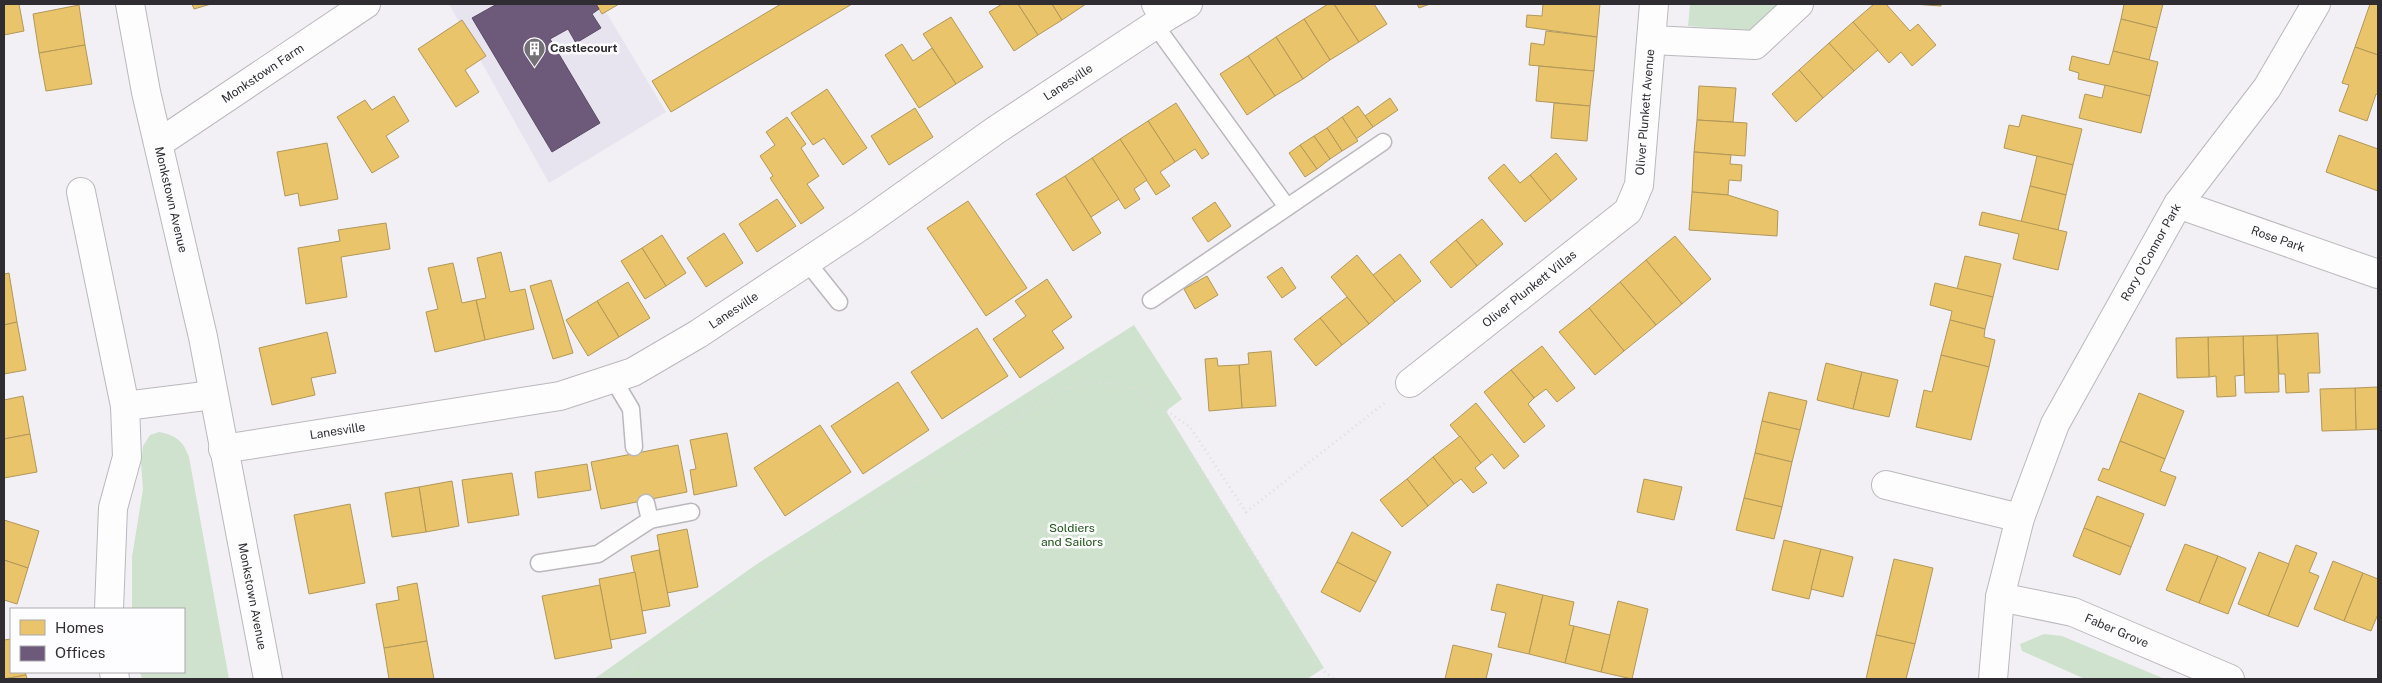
<svg xmlns="http://www.w3.org/2000/svg" width="2382" height="683" viewBox="0 0 2382 683" font-family="'Public Sans',sans-serif">
<rect width="100%" height="100%" fill="#f2f0f5"/>
<polygon fill="#e7e3ef" points="449,4 601,4 666,112 549,183"/>
<g fill="#cfe2ce">
<polygon points="1690,4 1780,4 1751,31 1688,26"/>
<polygon points="1134,325 1182,399 1166,411 1324,668 1307,679 594,679 757,564"/>
<path d="M159,432C175,435 183,440 189,457L229,679H142L140,672H184V609H132V557L143,489L141,463L143,446L150,435Z"/>
<polygon points="2044,634 2062,636 2165,679 2085,679 2022,651 2020,644"/>
</g>
<g fill="#e9c46a" stroke="#b19759">
<polygon points="4,4 19,4 24,31 4,35"/>
<polygon points="192,4 211,4 194,9"/>
<polygon points="596,4 619,4 602,14"/>
<polygon points="781,4 852,4 671,112 652,81"/>
<polygon points="1002,4 1018,4 1038,35 1014,51 989,12"/>
<polygon points="1018,4 1052,4 1062,20 1038,35"/>
<polygon points="1052,4 1086,4 1062,20"/>
<polygon points="1328,4 1334,4 1359,42 1330,60 1304,19"/>
<polygon points="1334,4 1374,4 1387,24 1359,42"/>
<polygon points="1417,4 1430,4 1419,8"/>
<polygon points="1543,4 1600,4 1597,37 1526,27 1527,15 1542,16"/>
<polygon points="1874,4 1886,4 1910,31 1918,24 1936,45 1912,66 1901,52 1889,63 1853,22"/>
<polygon points="1913,4 1941,4 1941,6"/>
<polygon points="2124,4 2163,4 2157,28 2121,19"/>
<polygon points="2370,4 2378,4 2378,55 2355,47"/>
<polygon points="79,5 85,45 39,53 33,14"/>
<polygon points="951,17 983,67 956,84 923,34"/>
<polygon points="1304,19 1330,60 1303,79 1276,37"/>
<polygon points="2121,19 2157,28 2149,60 2113,51"/>
<polygon points="462,20 486,56 465,70 479,92 456,107 418,49"/>
<polygon points="1853,22 1878,50 1854,71 1829,43"/>
<polygon points="1546,31 1597,37 1594,71 1529,65 1531,43 1544,45"/>
<polygon points="1276,37 1303,79 1275,96 1248,56"/>
<polygon points="1829,43 1854,71 1823,98 1799,70"/>
<polygon points="902,44 913,61 932,48 956,84 919,108 885,55"/>
<polygon points="85,45 92,84 46,91 39,53"/>
<polygon points="2355,47 2378,55 2378,95 2376,94 2367,121 2339,111 2349,85 2342,83"/>
<polygon points="2113,51 2158,62 2150,96 2078,79 2079,73 2069,70 2072,56 2109,65"/>
<polygon points="1248,56 1275,96 1247,115 1220,74"/>
<polygon points="1539,66 1594,71 1590,106 1536,101"/>
<polygon points="1799,70 1823,98 1796,122 1772,94"/>
<polygon points="2105,85 2150,96 2141,133 2079,118 2085,94 2102,98"/>
<polygon points="1699,86 1736,88 1733,122 1697,120"/>
<polygon points="827,89 867,148 843,165 824,138 813,145 791,113"/>
<polygon points="394,96 409,121 386,136 399,157 372,173 337,117 365,100 372,110"/>
<polygon points="1390,98 1398,110 1373,127 1365,116"/>
<polygon points="1176,103 1209,154 1202,159 1195,149 1175,162 1148,121"/>
<polygon points="1554,103 1590,106 1587,141 1551,138"/>
<polygon points="1358,106 1373,127 1356,139 1342,117"/>
<polygon points="915,108 933,137 889,165 871,136"/>
<polygon points="2022,115 2082,129 2073,165 2004,148 2009,125 2019,127"/>
<polygon points="787,117 806,144 801,148 819,176 807,184 824,208 801,224 770,178 773,176 760,156 775,145 766,132"/>
<polygon points="1342,117 1358,141 1342,151 1327,128"/>
<polygon points="1697,120 1747,123 1745,156 1694,152"/>
<polygon points="1148,121 1175,162 1160,172 1170,186 1156,195 1120,139"/>
<polygon points="1327,128 1342,151 1330,159 1314,136"/>
<polygon points="2339,135 2378,149 2378,191 2326,172"/>
<polygon points="1314,136 1330,159 1317,169 1300,145"/>
<polygon points="1120,139 1147,180 1134,189 1140,199 1125,209 1092,158"/>
<polygon points="327,143 338,199 300,206 298,193 285,196 277,152"/>
<polygon points="1300,145 1317,169 1305,177 1289,153"/>
<polygon points="1694,152 1731,155 1730,164 1742,165 1741,181 1729,180 1728,195 1692,192"/>
<polygon points="1556,153 1577,179 1551,201 1530,175"/>
<polygon points="2037,156 2073,165 2066,195 2030,186"/>
<polygon points="1092,158 1119,199 1091,217 1065,176"/>
<polygon points="1504,164 1520,183 1530,175 1551,201 1525,222 1488,178"/>
<polygon points="1065,176 1101,233 1073,251 1036,194"/>
<polygon points="2030,186 2066,195 2058,230 2021,222"/>
<polygon points="1692,192 1728,195 1778,211 1777,236 1689,230"/>
<polygon points="777,199 796,226 757,252 739,224"/>
<polygon points="968,201 1027,288 986,316 927,228"/>
<polygon points="1215,202 1231,226 1208,242 1192,218"/>
<polygon points="1982,212 2067,232 2058,270 2013,259 2019,234 1979,225"/>
<polygon points="1482,219 1503,244 1477,266 1456,240"/>
<polygon points="386,223 390,249 341,257 347,297 306,304 298,248 340,241 338,230"/>
<polygon points="724,233 743,263 706,287 687,258"/>
<polygon points="662,235 686,273 666,286 642,248"/>
<polygon points="1675,236 1711,279 1682,304 1646,260"/>
<polygon points="1456,240 1477,266 1451,288 1430,262"/>
<polygon points="642,248 666,286 645,299 621,261"/>
<polygon points="501,252 510,292 525,289 534,329 485,340 476,300 486,298 477,258"/>
<polygon points="1400,254 1421,281 1395,302 1373,275"/>
<polygon points="1357,255 1395,302 1369,324 1331,277"/>
<polygon points="1965,256 2001,264 1993,297 1957,289"/>
<polygon points="1646,260 1682,304 1656,325 1620,282"/>
<polygon points="453,263 462,303 476,300 485,340 435,352 426,312 438,309 428,268"/>
<polygon points="1282,267 1296,288 1282,298 1267,277"/>
<polygon points="9,273 17,322 4,325 4,274"/>
<polygon points="1207,276 1218,295 1195,309 1184,289"/>
<polygon points="1047,279 1072,317 1052,331 1064,348 1020,378 993,339 1026,316 1015,301"/>
<polygon points="551,280 573,353 553,359 530,286"/>
<polygon points="628,282 650,318 619,337 597,301"/>
<polygon points="1620,282 1656,325 1624,351 1589,308"/>
<polygon points="1935,283 1993,297 1985,329 1950,320 1952,311 1930,305"/>
<polygon points="1347,297 1369,324 1342,345 1320,318"/>
<polygon points="597,301 619,337 588,356 566,320"/>
<polygon points="1589,308 1624,351 1595,375 1559,332"/>
<polygon points="1320,318 1342,345 1316,366 1294,339"/>
<polygon points="1950,320 1985,329 1984,337 1995,340 1989,367 1941,355"/>
<polygon points="17,322 26,370 4,374 4,325"/>
<polygon points="977,328 1008,376 942,419 911,372"/>
<polygon points="327,332 336,373 311,378 315,395 272,405 259,348"/>
<polygon points="2318,333 2320,373 2308,373 2309,392 2286,393 2285,374 2279,374 2277,335"/>
<polygon points="2277,335 2279,392 2245,393 2243,336"/>
<polygon points="2243,336 2244,375 2235,376 2236,396 2217,397 2216,376 2209,377 2208,337"/>
<polygon points="2208,337 2209,377 2177,378 2176,338"/>
<polygon points="1542,346 1575,388 1557,402 1546,389 1534,398 1511,370"/>
<polygon points="1271,351 1276,406 1242,408 1239,365 1249,364 1248,353"/>
<polygon points="1941,355 1989,367 1971,440 1916,427 1924,390 1932,392"/>
<polygon points="1217,358 1218,366 1239,365 1242,408 1209,411 1205,359"/>
<polygon points="1826,363 1862,372 1853,409 1817,400"/>
<polygon points="1511,370 1534,398 1528,404 1545,426 1524,443 1484,392"/>
<polygon points="1862,372 1898,380 1889,417 1853,409"/>
<polygon points="898,382 929,430 863,474 831,426"/>
<polygon points="2378,387 2378,429 2356,430 2355,388"/>
<polygon points="2355,388 2356,430 2322,431 2320,389"/>
<polygon points="1769,392 1807,401 1800,430 1762,421"/>
<polygon points="2139,393 2184,411 2165,459 2120,441"/>
<polygon points="23,396 30,434 4,439 4,400"/>
<polygon points="1476,403 1519,456 1504,469 1492,454 1481,463 1450,425"/>
<polygon points="1762,421 1800,430 1792,462 1755,453"/>
<polygon points="820,425 851,472 785,516 754,468"/>
<polygon points="727,433 737,486 694,495 690,470 696,469 690,440"/>
<polygon points="30,434 37,472 4,478 4,439"/>
<polygon points="1460,436 1481,463 1475,468 1487,483 1473,493 1461,479 1454,484 1433,457"/>
<polygon points="2120,441 2165,459 2160,471 2176,477 2165,506 2098,480 2103,468 2109,470"/>
<polygon points="678,445 687,492 601,509 591,462"/>
<polygon points="1755,453 1792,462 1782,507 1744,498"/>
<polygon points="1433,457 1454,484 1428,506 1407,479"/>
<polygon points="587,464 591,490 538,498 535,472"/>
<polygon points="512,473 519,515 468,523 462,480"/>
<polygon points="1407,479 1428,506 1402,527 1380,500"/>
<polygon points="1644,479 1682,487 1674,520 1637,512"/>
<polygon points="452,481 459,526 426,532 419,487"/>
<polygon points="419,487 426,532 392,537 385,493"/>
<polygon points="2097,496 2144,514 2131,547 2084,528"/>
<polygon points="1744,498 1782,507 1774,539 1736,530"/>
<polygon points="350,504 365,583 309,594 294,515"/>
<polygon points="4,520 39,531 28,568 4,560"/>
<polygon points="2084,528 2131,547 2120,575 2073,556"/>
<polygon points="687,529 698,587 667,593 657,535"/>
<polygon points="1352,532 1391,552 1376,582 1337,562"/>
<polygon points="1784,540 1821,549 1809,599 1772,590"/>
<polygon points="2185,544 2218,556 2199,603 2166,590"/>
<polygon points="2296,545 2317,553 2309,572 2319,576 2298,627 2268,616"/>
<polygon points="1821,549 1853,557 1843,597 1811,589"/>
<polygon points="659,550 670,606 642,611 631,556"/>
<polygon points="2259,552 2289,564 2268,616 2238,604"/>
<polygon points="2218,556 2246,568 2228,614 2199,603"/>
<polygon points="1894,559 1933,568 1915,644 1876,635"/>
<polygon points="4,560 28,568 17,604 4,600"/>
<polygon points="2333,561 2363,573 2344,621 2314,609"/>
<polygon points="1337,562 1376,582 1360,612 1321,592"/>
<polygon points="635,572 646,633 610,640 599,579"/>
<polygon points="2363,573 2378,579 2378,614 2371,631 2344,621"/>
<polygon points="417,583 427,641 384,648 376,604 399,600 397,587"/>
<polygon points="1497,584 1543,595 1529,654 1498,647 1506,613 1491,610"/>
<polygon points="600,585 612,648 555,659 542,596"/>
<polygon points="1543,595 1574,602 1569,625 1574,626 1565,663 1529,654"/>
<polygon points="1618,601 1648,609 1632,679 1601,672"/>
<polygon points="1574,626 1610,635 1601,672 1565,663"/>
<polygon points="1876,635 1915,644 1906,679 1866,679"/>
<polygon points="11,639 11,672 25,672 26,675 4,679 4,640"/>
<polygon points="427,641 434,679 389,679 384,648"/>
<polygon points="1453,645 1492,654 1486,679 1445,679"/>
<polygon points="26,675 27,679 4,679"/>
</g>
<polygon fill="#6d597a" stroke="#5a4c64" points="497,4 596,4 599,9 592,14 601,28 576,43 568,29 550,39 600,123 552,152 472,18"/>
<g fill="none" stroke-linecap="round" stroke-linejoin="round">
<defs>
<g id="lane">
<polyline points="1155,25 1287,207"/>
<polyline points="807,262 839,302"/>
<polyline points="1151,300 1383,142"/>
<polyline points="613,379 631,409 634,447"/>
<polyline points="646,503 650,520"/>
<polyline points="539,563 598,554 650,520 691,512"/>
</g>
<g id="street">
<polyline points="1164,18 1188,4"/>
<polyline points="1651,40 1755,45 1799,4"/>
<polyline points="81,192 125,406"/>
<path id="s1" d="M2178,204L2378,274"/>
<path id="s2" d="M1410,383L1628,211L1639,185L1654,4"/>
<path id="s3" d="M223,449L560,396L633,372L698,334L861,226L996,130L1155,25L1164,18L1156,4"/>
<polyline points="1886,485 2020,518"/>
<path id="s4" d="M2000,597L2073,612L2230,679"/>
<polyline points="109,609 113,508 127,457 125,406 213,395"/>
<polyline points="114,672 115,679"/>
<path id="s5" d="M1993,679L2000,597L2020,518L2055,424L2178,204L2267,88L2316,4"/>
</g>
<g id="secondary">
<path id="s6" d="M130,4L146,92L203,337L268,679"/>
<path id="s7" d="M159,143L366,4"/>
</g>
</defs>
<use href="#lane" stroke="#bab8bd" stroke-width="19"/>
<use href="#street" stroke="#bab8bd" stroke-width="30"/>
<use href="#secondary" stroke="#bab8bd" stroke-width="30"/>
<g stroke="#dedddf" stroke-width="3" stroke-dasharray="1 4" stroke-linecap="butt">
<polyline points="1165,412 1276,590 1320,668 1334,679"/>
<polyline points="617,679 642,659 780,563 975,445 1060,390 1088,381 1120,384 1136,390 1190,427 1246,512 1386,402"/>
</g>
<use href="#lane" stroke="#fdfdfe" stroke-width="16"/>
<use href="#street" stroke="#fdfdfe" stroke-width="28"/>
<use href="#secondary" stroke="#fdfdfe" stroke-width="28"/>
</g>
<defs>
<symbol id="building-pin" viewBox="-11 -11 22 30"><path d="M0 17L-7.5 6A9.5 9.5 0 1 1 7.5 6Z" fill="#737176" stroke="#fdfcfe"/><path d="M-4-6H4V6H1V3H-1V6H-4ZM-2.5-4.3h1.7v1.8h-1.7ZM.8-4.3h1.7v1.8H.8ZM-2.5-1h1.7V.8h-1.7ZM.8-1h1.7V.8H.8Z" fill="#fff"/></symbol>
</defs>
<g fill-rule="evenodd">
<use href="#building-pin" x="522" y="36" width="25" height="34"/>
</g>
<g text-anchor="middle" dominant-baseline="central" stroke-width="5" stroke-linejoin="round" paint-order="stroke">
<g font-size="12" font-weight="bold" fill="#2f2d31" stroke="#fdfcfe" text-anchor="start">
<text x="550" y="48">Castlecourt</text>
</g>
<g font-size="12" fill="#2f2d31" stroke="#fdfcfe">
<text stroke="none"><textPath href="#s7" startOffset="125">Monkstown Farm</textPath></text>
<text stroke="none"><textPath href="#s3" startOffset="941">Lanesville</textPath></text>
<text stroke="none"><textPath href="#s2" startOffset="379">Oliver Plunkett Avenue</textPath></text>
<text stroke="none"><textPath href="#s6" startOffset="200">Monkstown Avenue</textPath></text>
<text stroke="none"><textPath href="#s1" startOffset="106">Rose Park</textPath></text>
<text stroke="none"><textPath href="#s5" startOffset="461">Rory O'Connor Park</textPath></text>
<text stroke="none"><textPath href="#s2" startOffset="152">Oliver Plunkett Villas</textPath></text>
<text stroke="none"><textPath href="#s3" startOffset="536">Lanesville</textPath></text>
<text stroke="none"><textPath href="#s3" startOffset="116">Lanesville</textPath></text>
<text stroke="none"><textPath href="#s6" startOffset="605">Monkstown Avenue</textPath></text>
<text stroke="none"><textPath href="#s4" startOffset="122">Faber Grove</textPath></text>
</g>
<g font-size="12" fill="#185310" stroke="#fdfcfe">
<text x="1072" y="528">Soldiers<tspan x="1072" dy="14">and Sailors</tspan></text>
</g>
</g>
<rect width="2382" height="683" fill="none" stroke="#2f2d31" stroke-width="10"/>
<rect x="10" y="608" width="175" height="65" fill="#fdfcfe" stroke="#aba9ac"/>
<rect x="20" y="620" width="25" height="15" fill="#e9c46a" stroke="#aba9ac"/>
<text x="55" y="633" font-size="15" fill="#2f2d31">Homes</text>
<rect x="20" y="646" width="25" height="15" fill="#6d597a" stroke="#aba9ac"/>
<text x="55" y="658" font-size="15" fill="#2f2d31">Offices</text>
</svg>
